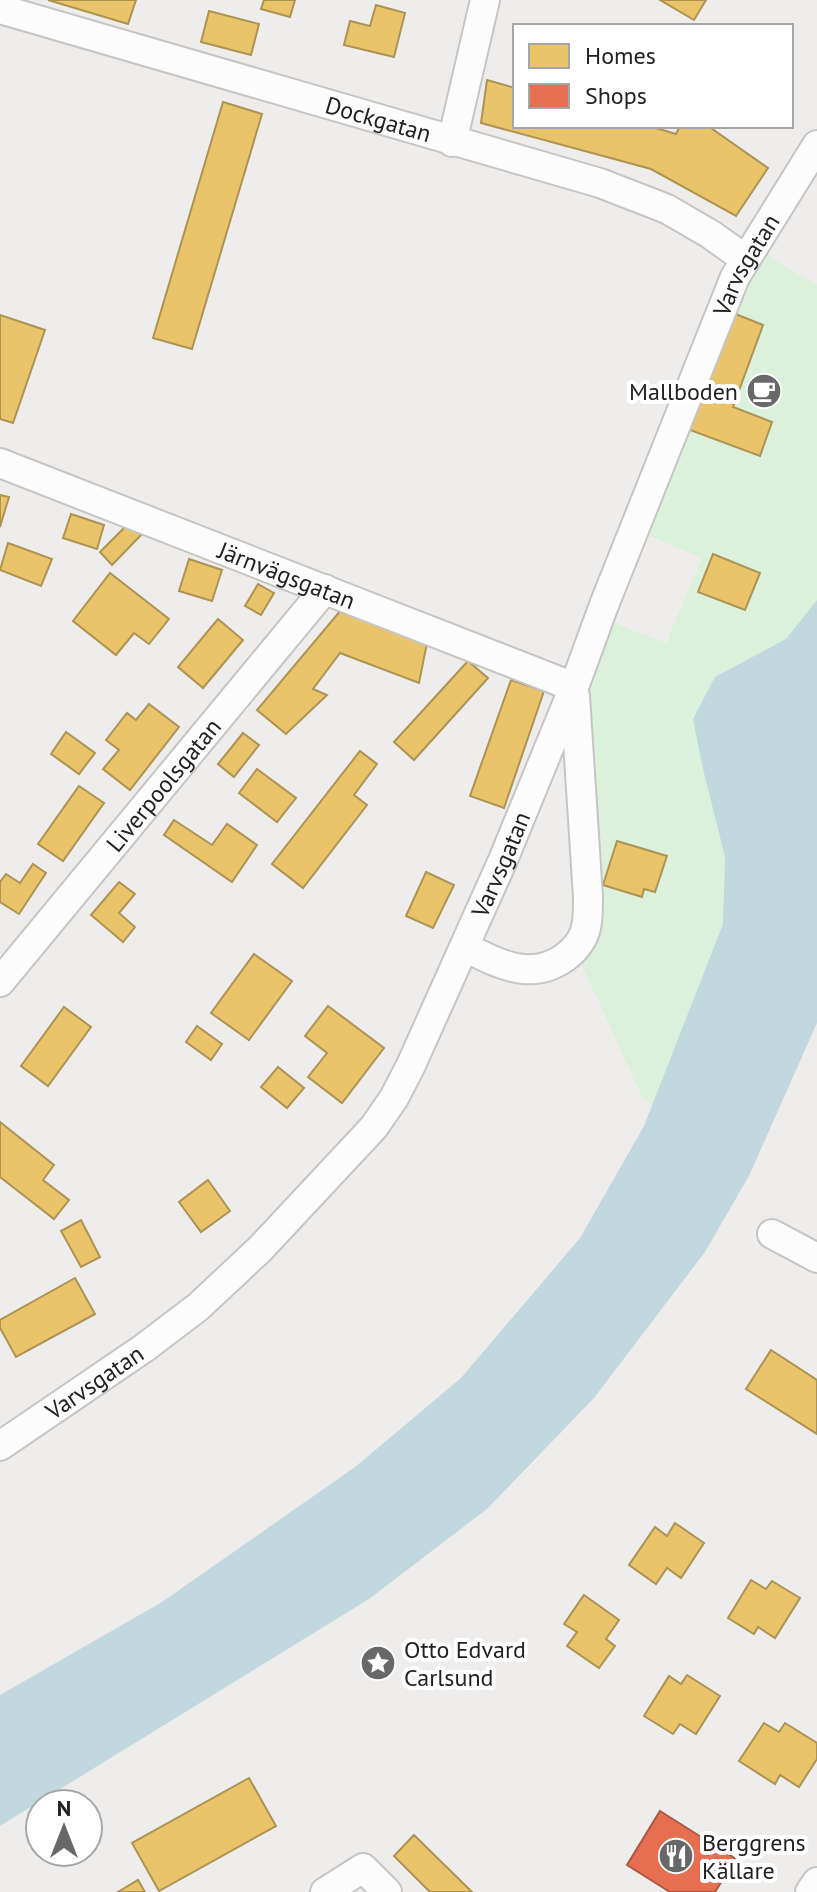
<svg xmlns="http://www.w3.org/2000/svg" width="817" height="1892" viewBox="0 0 817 1892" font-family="'PT Sans',sans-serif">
<rect width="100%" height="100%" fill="#efedeb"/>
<polygon fill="#dbf1dc" points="751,242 785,267 817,285 817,862 715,1139 643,1099 580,961 582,671 601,618 666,643 702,558 634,529"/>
<polygon fill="#c2d8df" points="817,600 817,1023 749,1176 705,1252 594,1398 487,1509 369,1599 0,1826 0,1695 162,1602 355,1467 461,1378 580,1238 644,1126 723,924 725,857 703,769 693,719 715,677 786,639"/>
<g fill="#e9c46a" stroke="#ad9354" stroke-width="2">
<polygon points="48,0 136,0 128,24"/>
<polygon points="264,0 295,0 290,17 261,9"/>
<polygon points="660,0 706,0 694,20"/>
<polygon points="376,5 405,13 394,57 344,45 350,21 370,26"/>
<polygon points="209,11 259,24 251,55 201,42"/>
<polygon points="487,80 515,88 515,126 649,126 676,134 680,126 708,126 768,168 736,216 651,169 481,123"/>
<polygon points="223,102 262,114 192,349 153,338"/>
<polygon points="733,313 763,325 733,407 772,422 760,456 690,430"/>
<polygon points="0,315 45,330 13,423 0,419"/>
<polygon points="0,495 9,497 0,527"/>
<polygon points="71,514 104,525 97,549 63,538"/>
<polygon points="131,521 143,533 112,565 100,552"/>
<polygon points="8,543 52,559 41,586 0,570"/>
<polygon points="713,554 760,573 745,610 698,592"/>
<polygon points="189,559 222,570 212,601 179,591"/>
<polygon points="110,573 169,619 149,644 134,633 116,655 73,621"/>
<polygon points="258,584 274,593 261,615 245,606"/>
<polygon points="341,610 427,643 419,683 340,653 313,689 327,695 286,734 257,710"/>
<polygon points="218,619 243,640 203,688 178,667"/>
<polygon points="468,661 488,678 414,760 394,742"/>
<polygon points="511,680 544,691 504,808 470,796"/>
<polygon points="149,704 179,727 130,790 103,769 119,750 106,740 127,713 136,720"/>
<polygon points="66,732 95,753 79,774 51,754"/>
<polygon points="243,733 259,745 234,777 218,764"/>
<polygon points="360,751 377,764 354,795 367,805 303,888 272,864"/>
<polygon points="257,769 296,798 277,822 239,793"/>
<polygon points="79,786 104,803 63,861 38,844"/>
<polygon points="174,820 212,845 227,824 257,845 232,882 164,835"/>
<polygon points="617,841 667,856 655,892 644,889 642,897 603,885"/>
<polygon points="33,864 46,873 19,914 0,902 0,882 6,874 20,883"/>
<polygon points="426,872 454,885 433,928 406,916"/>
<polygon points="119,882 135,894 119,913 135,927 123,942 91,915"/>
<polygon points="254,954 292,981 249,1040 211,1013"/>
<polygon points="328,1006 384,1048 342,1103 308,1077 327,1053 305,1036"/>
<polygon points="64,1007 91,1027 48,1086 21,1066"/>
<polygon points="197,1026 222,1044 211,1060 186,1042"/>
<polygon points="278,1067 304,1088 287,1108 261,1087"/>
<polygon points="0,1122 54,1165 43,1180 69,1200 54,1219 0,1177"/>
<polygon points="208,1180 230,1211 201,1232 179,1202"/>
<polygon points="81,1220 100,1257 81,1267 61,1231"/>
<polygon points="75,1278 95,1314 16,1357 0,1328 0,1320"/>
<polygon points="771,1350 817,1380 817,1434 746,1389"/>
<polygon points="675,1523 704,1543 681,1578 667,1568 656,1584 629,1565 655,1527 667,1536"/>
<polygon points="751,1580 766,1589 772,1581 800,1598 775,1638 758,1627 754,1634 728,1618"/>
<polygon points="584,1595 619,1620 606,1639 615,1646 599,1668 567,1646 577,1632 564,1624"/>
<polygon points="687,1675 720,1696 696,1734 680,1724 673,1734 644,1716 669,1676 681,1684"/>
<polygon points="764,1723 779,1732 785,1723 817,1743 817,1759 799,1787 780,1775 775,1784 739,1761"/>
<polygon points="249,1778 276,1826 159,1891 132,1843"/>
<polygon points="414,1835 472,1892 430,1892 394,1856"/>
<polygon points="138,1880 145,1892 118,1892"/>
</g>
<polygon fill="#e76f51" stroke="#ac5843" stroke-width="2" points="660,1811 736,1859 715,1892 670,1892 627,1865"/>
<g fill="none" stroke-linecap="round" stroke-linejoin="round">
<defs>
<g id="minor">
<path id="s1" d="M0,9L600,183L667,209L710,234L745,259"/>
<polyline points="452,142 485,0"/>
<path id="s2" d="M0,463L574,687"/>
<path d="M465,947C483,956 503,967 523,969C552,972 584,951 587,922C588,914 588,905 588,897L575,696"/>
<path id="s3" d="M0,982L325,589"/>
<polyline points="772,1234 817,1258"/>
<path id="s4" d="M0,1446L144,1348L198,1307L260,1249L374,1127L394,1098L411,1065L503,860L574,687L604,605L735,277L817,145"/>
<polyline points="325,1892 363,1868 387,1892"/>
<polyline points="810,1892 817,1882"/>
</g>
</defs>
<use href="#minor" stroke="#c6c5c4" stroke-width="32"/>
<use href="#minor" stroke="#fdfcfc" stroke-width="28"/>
</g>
<defs>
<symbol id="cafe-disc" viewBox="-11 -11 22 22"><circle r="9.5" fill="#696868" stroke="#fff"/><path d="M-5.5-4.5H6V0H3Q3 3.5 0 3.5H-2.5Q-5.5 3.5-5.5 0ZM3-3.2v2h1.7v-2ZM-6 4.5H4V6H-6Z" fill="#fff"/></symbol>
<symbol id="sight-disc" viewBox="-11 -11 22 22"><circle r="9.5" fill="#696868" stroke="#fff"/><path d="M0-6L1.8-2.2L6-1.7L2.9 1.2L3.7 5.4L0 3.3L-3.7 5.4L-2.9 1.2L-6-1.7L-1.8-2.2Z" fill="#fff"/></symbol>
<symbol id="restaurant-disc" viewBox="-11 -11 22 22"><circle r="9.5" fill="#696868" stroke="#fff"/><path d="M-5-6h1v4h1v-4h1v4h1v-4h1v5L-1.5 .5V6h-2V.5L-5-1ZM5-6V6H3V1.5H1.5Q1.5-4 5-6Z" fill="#fff"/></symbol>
</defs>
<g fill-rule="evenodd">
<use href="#cafe-disc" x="744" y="371" width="40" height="40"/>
<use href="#sight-disc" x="358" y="1643" width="40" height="40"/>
<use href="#restaurant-disc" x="656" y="1836" width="40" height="40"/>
</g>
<g text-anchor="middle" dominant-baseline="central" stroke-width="8" stroke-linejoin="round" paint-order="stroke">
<g font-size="24" fill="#212121" stroke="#fff">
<text stroke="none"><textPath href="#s1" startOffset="394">Dockgatan</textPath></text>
<text stroke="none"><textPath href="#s4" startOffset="1434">Varvsgatan</textPath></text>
<text stroke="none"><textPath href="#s2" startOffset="308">Järnvägsgatan</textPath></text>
<text stroke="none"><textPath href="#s3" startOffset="256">Liverpoolsgatan</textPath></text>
<text stroke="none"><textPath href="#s4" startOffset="786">Varvsgatan</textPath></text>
<text stroke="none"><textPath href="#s4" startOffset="114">Varvsgatan</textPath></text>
</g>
<g font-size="24" fill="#212121" stroke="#fff" text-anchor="start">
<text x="738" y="391" text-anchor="end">Mallboden</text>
<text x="404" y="1649">Otto Edvard<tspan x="404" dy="28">Carlsund</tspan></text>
<text x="702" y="1842">Berggrens<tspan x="702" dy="28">Källare</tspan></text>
</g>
</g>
<rect x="513" y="24" width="280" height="104" fill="#ffffff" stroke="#a6a6a6" stroke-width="2"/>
<rect x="529" y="44" width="40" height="24" fill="#e9c46a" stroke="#a6a6a6" stroke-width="2"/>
<text x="585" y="64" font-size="24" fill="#212121">Homes</text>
<rect x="529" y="84" width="40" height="24" fill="#e76f51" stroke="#a6a6a6" stroke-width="2"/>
<text x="585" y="104" font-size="24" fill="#212121">Shops</text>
<g transform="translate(64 1828)"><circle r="38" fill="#ffffff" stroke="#a6a6a6" stroke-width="2"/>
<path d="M0-6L14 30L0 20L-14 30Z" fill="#696868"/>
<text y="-12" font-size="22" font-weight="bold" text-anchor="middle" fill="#212121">N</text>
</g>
</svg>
